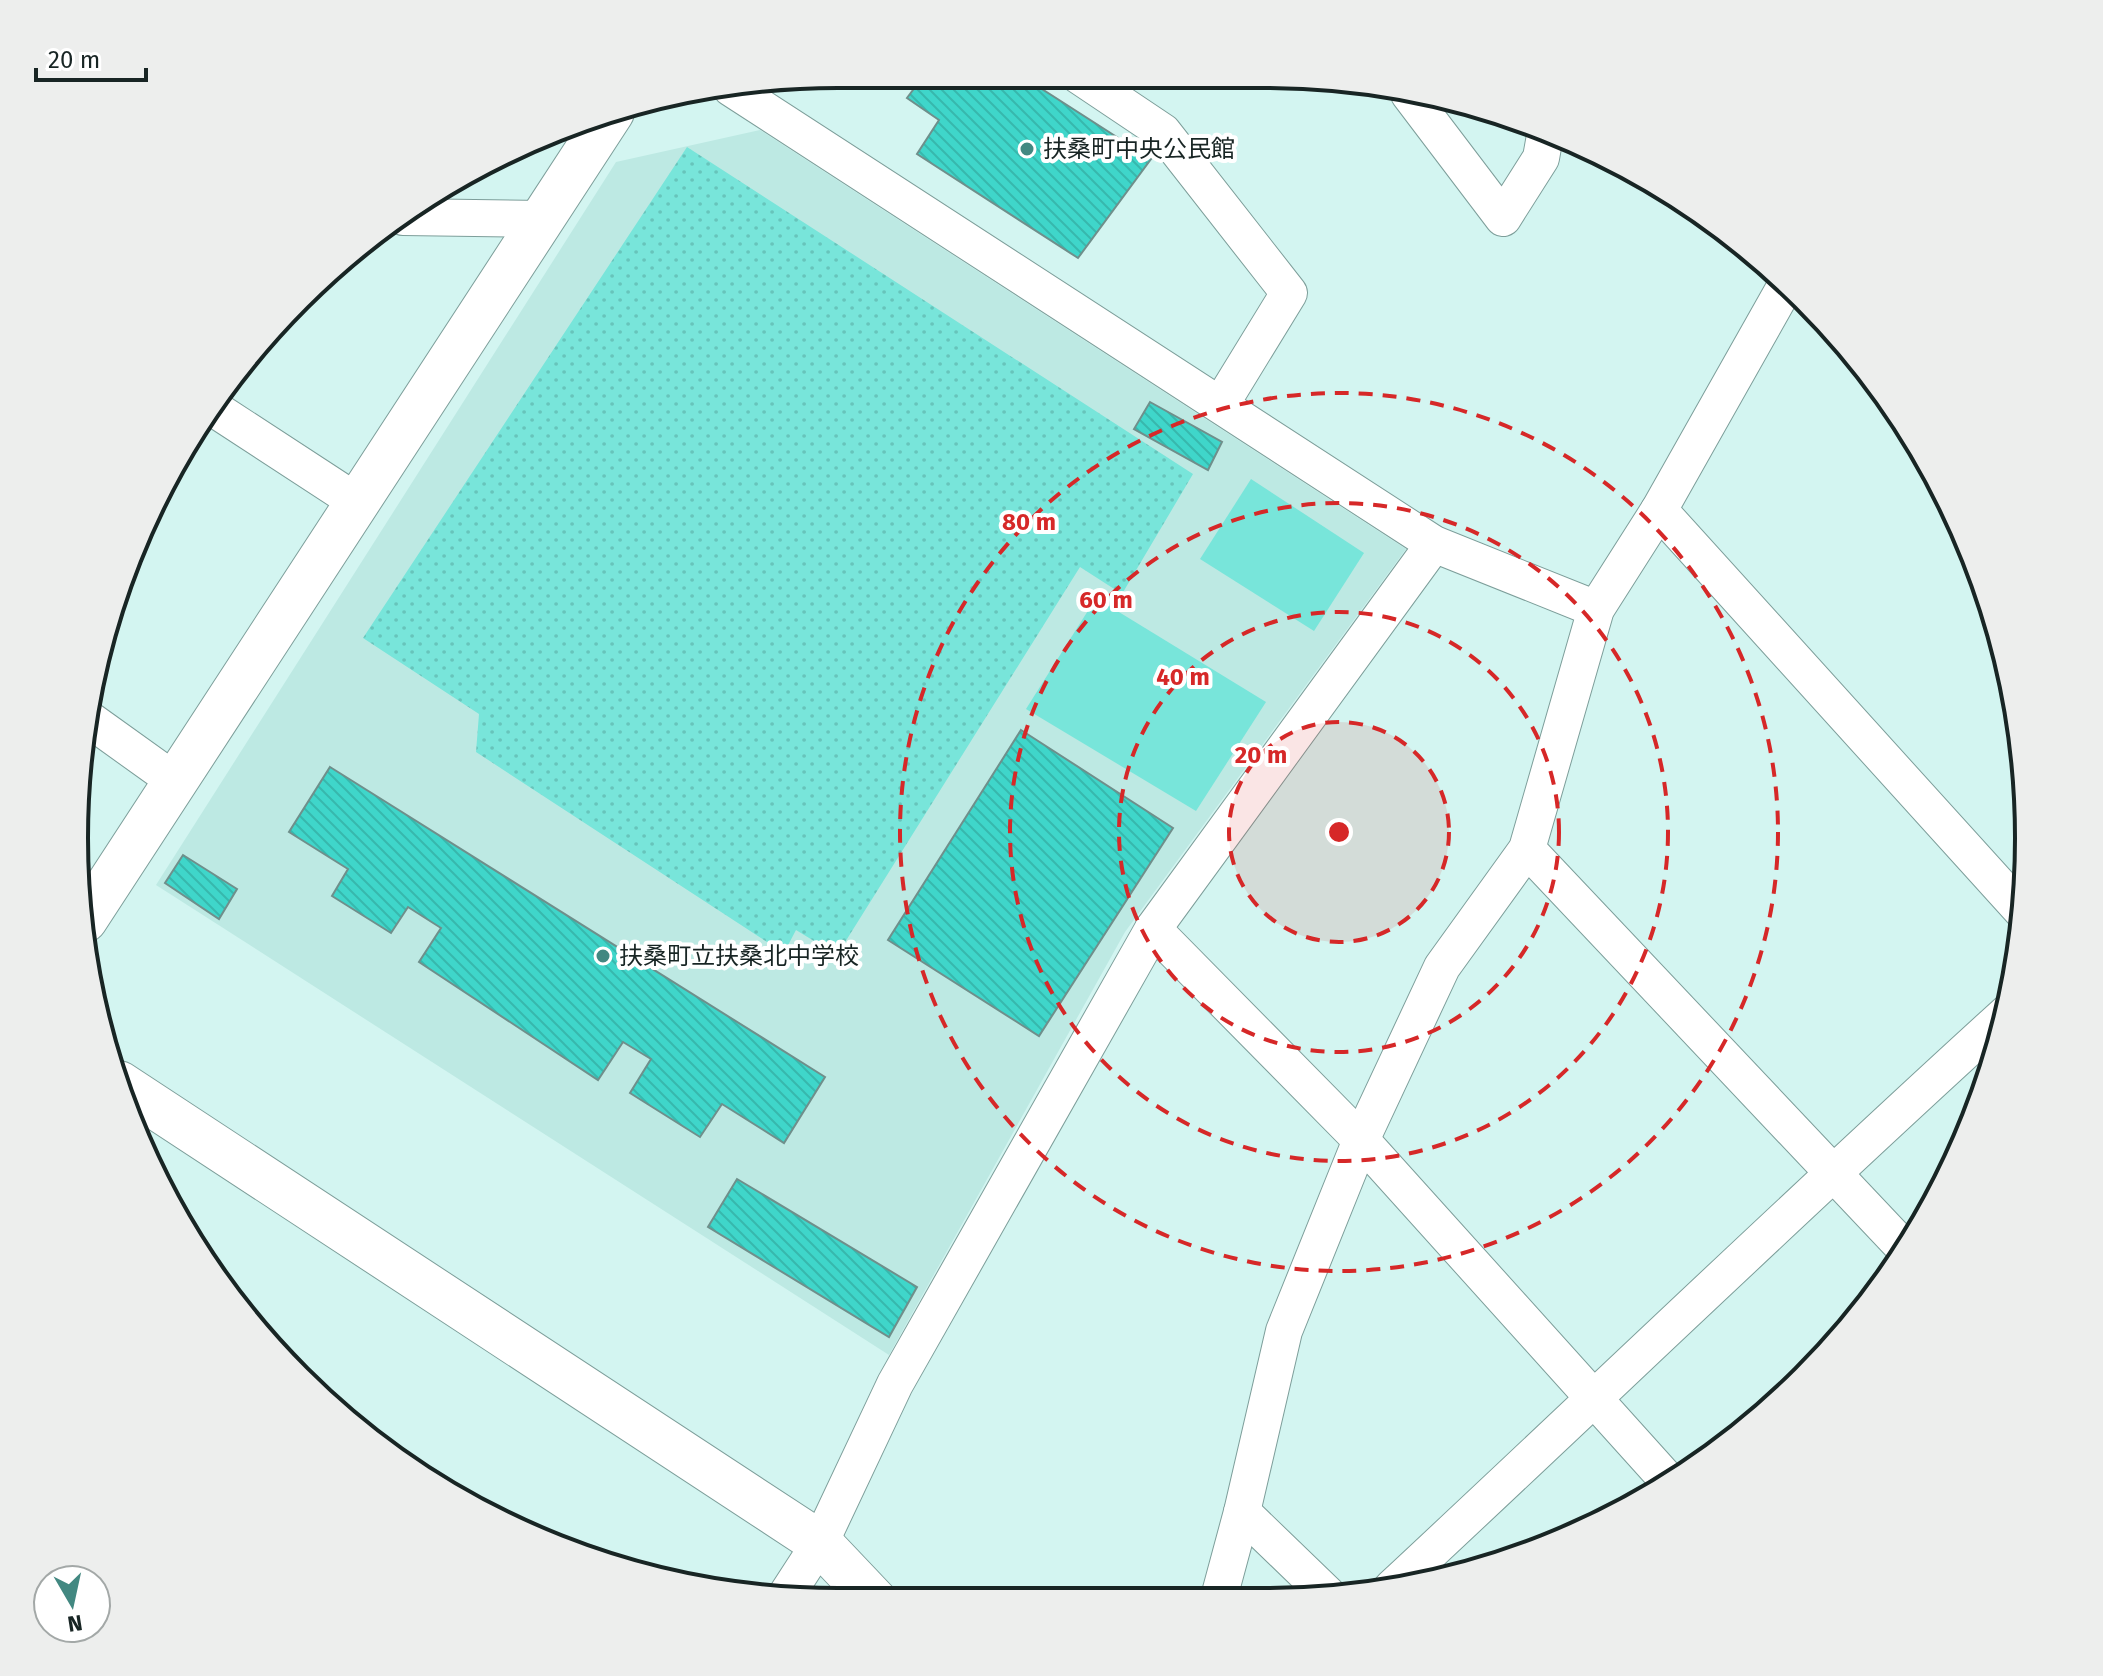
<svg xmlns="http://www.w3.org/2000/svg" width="2103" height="1676" viewBox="0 0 2103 1676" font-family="'Fira Sans','Noto Sans JP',sans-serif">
<defs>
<pattern id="park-dots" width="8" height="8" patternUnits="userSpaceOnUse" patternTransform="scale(2)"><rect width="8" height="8" fill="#78e5da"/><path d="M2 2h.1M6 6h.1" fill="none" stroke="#67c4bb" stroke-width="1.8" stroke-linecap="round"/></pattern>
<pattern id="building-back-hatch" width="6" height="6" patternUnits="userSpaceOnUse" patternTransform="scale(2)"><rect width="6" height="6" fill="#3fd6ca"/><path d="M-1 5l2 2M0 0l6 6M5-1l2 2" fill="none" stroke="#37b8ad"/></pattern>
</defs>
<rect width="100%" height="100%" fill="#d3f5f1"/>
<polygon fill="#bde9e3" points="760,130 1406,549 1125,932 889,1355 156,885 616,162"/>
<g fill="#78e5da">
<polygon points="1251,479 1364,553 1314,631 1200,559"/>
<polygon points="1096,598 1266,702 1196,811 1026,709"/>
</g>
<polygon fill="url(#park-dots)" points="687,147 1193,474 1122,594 1080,567 837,955 796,930 784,953 476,752 479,714 363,638"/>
<g fill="url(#building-back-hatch)" stroke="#6f8f8b" stroke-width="2">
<polygon points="925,74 952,74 963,83 968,74 1020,75 1151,159 1078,258 917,154 939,120 907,98"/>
<polygon points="1150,402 1222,442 1208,470 1134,429"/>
<polygon points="1021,730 1173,828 1039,1036 888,940"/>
<polygon points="330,767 825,1077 784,1143 722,1104 700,1137 630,1093 651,1059 623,1042 598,1080 419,962 441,928 408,907 391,933 332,896 348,869 289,832"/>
<polygon points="183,855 237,889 219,919 165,883"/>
<polygon points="737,1179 917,1287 889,1337 708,1227"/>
</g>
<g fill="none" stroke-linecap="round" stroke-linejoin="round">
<defs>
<g id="minor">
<polyline points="1078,75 1163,132 1289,293 1221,404"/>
<polyline points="731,88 1434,544 1596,609"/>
<polyline points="1409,94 1503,218 1541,158 1546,130"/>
<polyline points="403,217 542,219"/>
<polyline points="213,408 357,502"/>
<polyline points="1659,510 2023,912"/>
<polyline points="90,720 175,781"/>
<polyline points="1527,849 1905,1249"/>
<polyline points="1153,929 1361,1140 1670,1483"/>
<polyline points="1242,1512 1331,1598"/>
<path d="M1392,1588C1598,1396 1799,1202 2007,1013"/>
<polyline points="785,1597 820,1543 895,1384 1153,929 1434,544"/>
<polyline points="1218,1601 1242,1512 1284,1331 1361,1140 1442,967 1527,849 1596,609 1659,510 1786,285"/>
</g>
<g id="tertiary">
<polyline points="85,920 612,112"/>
<polyline points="119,1083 820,1543 876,1602"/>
</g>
</defs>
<use href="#minor" stroke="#7d9e9a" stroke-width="38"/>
<use href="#tertiary" stroke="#7d9e9a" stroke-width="46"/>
<use href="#minor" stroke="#fff" stroke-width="36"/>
<use href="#tertiary" stroke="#fff" stroke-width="44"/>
</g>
<circle cx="1339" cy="832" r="110" fill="#d62828" fill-opacity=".12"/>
<g fill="none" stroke="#d62828" stroke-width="4" stroke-dasharray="14 10">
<circle cx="1339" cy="832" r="110"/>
<circle cx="1339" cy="832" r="220"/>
<circle cx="1339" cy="832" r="329"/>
<circle cx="1339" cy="832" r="439"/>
</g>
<g fill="#428881" stroke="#fff" stroke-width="3">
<circle cx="1027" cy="149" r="8"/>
<circle cx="603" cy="956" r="8"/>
</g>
<g text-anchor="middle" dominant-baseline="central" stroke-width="8" stroke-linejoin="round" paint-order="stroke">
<g font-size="24" fill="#182524" stroke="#fff" text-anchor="start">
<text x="1043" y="149">扶桑町中央公民館</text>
<text x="619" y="956">扶桑町立扶桑北中学校</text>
</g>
</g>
<path d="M0 0H2103V1676H0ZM838 88H1265A750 750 0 0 1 2015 838V838A750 750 0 0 1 1265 1588H838A750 750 0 0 1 88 838V838A750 750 0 0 1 838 88Z" fill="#edeeed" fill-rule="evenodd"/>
<path fill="none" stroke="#182524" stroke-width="4" d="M838 88H1265A750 750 0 0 1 2015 838V838A750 750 0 0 1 1265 1588H838A750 750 0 0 1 88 838V838A750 750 0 0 1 838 88Z"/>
<circle cx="1339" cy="832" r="12" fill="#d62828" stroke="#fff" stroke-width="4"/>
<g font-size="24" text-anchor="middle" font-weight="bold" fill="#d62828" stroke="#fff" stroke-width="8" stroke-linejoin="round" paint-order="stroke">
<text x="1029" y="530">80 m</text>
<text x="1106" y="608">60 m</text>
<text x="1183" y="685">40 m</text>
<text x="1261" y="763">20 m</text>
</g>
<g transform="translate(72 1604) rotate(171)"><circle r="38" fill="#ffffff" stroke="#a3a8a7" stroke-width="2"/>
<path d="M0-6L14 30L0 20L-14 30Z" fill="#428881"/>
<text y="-12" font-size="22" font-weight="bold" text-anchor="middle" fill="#182524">N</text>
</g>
<path d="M36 68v12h110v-12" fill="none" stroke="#182524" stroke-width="4"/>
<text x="48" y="68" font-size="24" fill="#182524" stroke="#ffffff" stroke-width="6" paint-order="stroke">20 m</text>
</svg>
